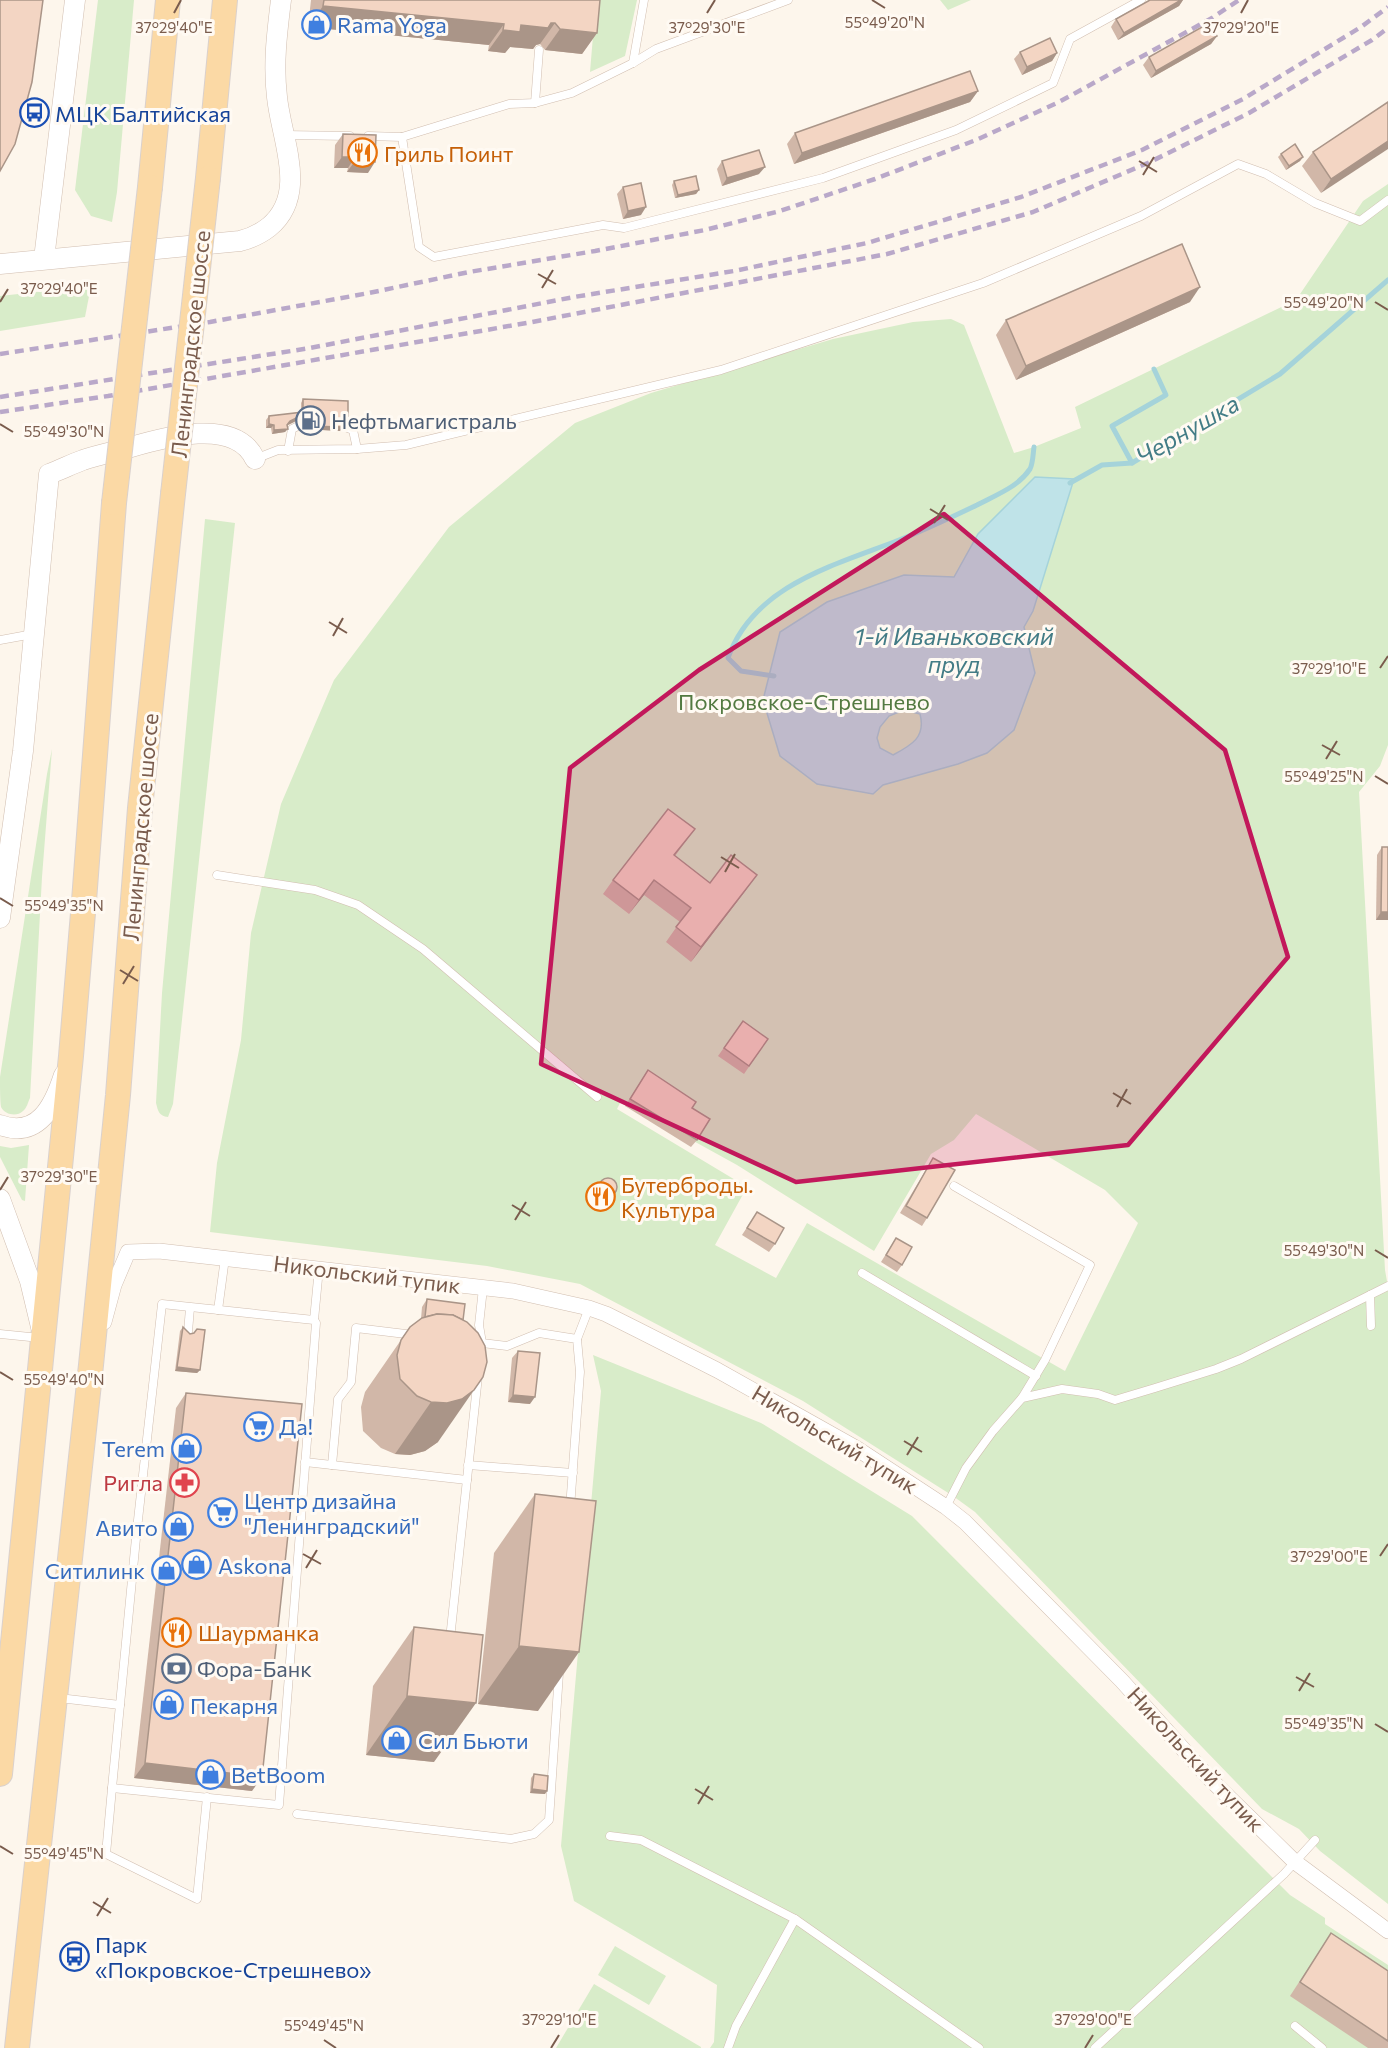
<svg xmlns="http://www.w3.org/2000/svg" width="1388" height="2048" viewBox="0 0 1388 2048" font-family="Commissioner,sans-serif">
<rect width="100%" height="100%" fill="#fdf6ec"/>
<g fill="#d8ecc9" fill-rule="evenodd">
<polygon points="98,0 134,0 117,192 112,222 91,216 75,190"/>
<polygon points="596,0 637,0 625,56 590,72"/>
<polygon points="940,0 971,0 948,10"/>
<path d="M1388,184V745L1380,766L1359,792L1385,1270L1388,1287V1904L1320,1851L1299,1829L1262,1809L975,1512L953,1496L803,1401L580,1284L487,1266L210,1232L217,1163L241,1040L251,933L281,804L334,680L449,527L575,423L651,393L833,339L913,322L951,319L964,325L1014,453L1034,447L1081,428L1075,407L1296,300L1363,201ZM621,1101L737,1165L874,1251L931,1154L954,1140L976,1114L1105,1190L1138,1223L1065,1371L807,1223L776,1278L715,1245L747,1187L617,1109Z"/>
<polygon points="91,286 85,317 0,331 0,296"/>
<path d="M205,519L235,523L173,1104L168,1117C159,1116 158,1111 156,1103L162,993Z"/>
<path d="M52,749L42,877L30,1098C28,1102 27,1108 23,1111C17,1117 5,1115 1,1107C0,1100 0,1085 0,1077L47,774Z"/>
<polygon points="29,1145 25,1201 22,1200 0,1157 0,1146 11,1148"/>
<polygon points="593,1355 761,1423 912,1516 1290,1895 1325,1918 1325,1924 1388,1965 1388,2048 710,2048 714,2042 717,1985 574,1901 561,1846 601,1391"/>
<polygon points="615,1946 666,1976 649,2005 598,1975"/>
<polygon points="594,1984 701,2047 701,2048 556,2048"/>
</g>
<path fill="#bfe3e8" stroke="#a5d3da" stroke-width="1.5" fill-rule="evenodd" d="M1035,477L1074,479L1033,611L1024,627L1035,673L1014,730L987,753L958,764L883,785L873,794L817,784L780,756L763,700L780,632L827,602L904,575L954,577L978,534ZM904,710L920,714C926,737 912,745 893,755L880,748L877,738L880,727L889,716Z"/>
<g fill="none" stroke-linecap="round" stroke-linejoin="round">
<g stroke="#a5d3da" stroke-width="5">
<polyline points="1132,463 1112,426 1166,395 1154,369"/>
<polyline points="1070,483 1102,465 1132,463 1280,374 1388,280"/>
<path d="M774,676L741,671L728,658C753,587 831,566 894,542C923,531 950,518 977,505C996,495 1018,487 1030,469C1033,463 1033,454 1034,447"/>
</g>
<defs>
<g id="service">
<polyline points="633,63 644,0"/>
<polyline points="535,103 539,50"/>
<polyline points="284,135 350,136"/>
<polyline points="368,136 402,137 509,104 535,103 572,93 633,63 656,49 788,0"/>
<polyline points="402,137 419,247 434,257 603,225 624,228 823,178 956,130 1053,83 1070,39 1141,0"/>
<polyline points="345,427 353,430 357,449"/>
<polyline points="288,451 292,429 300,425"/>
<polyline points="255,459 278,450 357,449 406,445 721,370 983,283 1141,216 1238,164 1266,174 1315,203 1360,221 1388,200"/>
<polyline points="0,640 33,634"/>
<polyline points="217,875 315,890 358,905 423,949 597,1097"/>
<polyline points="954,1186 1090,1265 1045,1360 1022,1398"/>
<polyline points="862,1273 1036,1376"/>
<polyline points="483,1288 479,1325 482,1343 507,1346 539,1333 577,1339 580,1372 570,1508"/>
<polygon points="162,1304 314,1320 316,1323 279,1805 112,1788 136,1538"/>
<polyline points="218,1310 225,1258"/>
<polyline points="314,1320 319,1268"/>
<polyline points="1371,1326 1370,1295 1388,1286"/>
<polyline points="188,1332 190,1308"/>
<polyline points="0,1334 40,1338"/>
<polyline points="577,1339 589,1308"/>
<polyline points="305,1462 467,1480"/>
<polyline points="332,1465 338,1399 351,1382 356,1328 414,1335"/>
<polyline points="468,1465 573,1473"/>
<polyline points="946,1507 966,1468 993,1431 1022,1398 1062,1389 1098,1394 1115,1400 1155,1388 1216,1369 1241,1359 1370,1295"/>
<polyline points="450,1639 478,1376"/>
<polyline points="59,1698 120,1705"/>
<polyline points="112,1788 106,1854 197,1899 207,1797"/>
<polyline points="297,1814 511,1839 534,1834 549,1820 559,1673"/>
<polyline points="610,1836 641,1840 795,1919 979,2048"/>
<polyline points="1295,2026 1322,2048"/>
<polyline points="728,2048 736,2026 795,1919"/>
<polyline points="1095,2048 1284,1874 1315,1840"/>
</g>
<polyline id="minor" points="104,1322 114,1285 128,1252 159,1251 513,1291 589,1308 606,1314 638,1330 717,1370 856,1448 946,1507 965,1522 1122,1681 1209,1778 1295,1862 1388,1931"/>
<g id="tertiary">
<polyline points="44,259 75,0"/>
<path d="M0,264L240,241C252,238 260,234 269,227C309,194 281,139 277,97C273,64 277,33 281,0"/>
<path d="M0,918L23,751L49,474C60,470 72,464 83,460C98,455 113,452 128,448C162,438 235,416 255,459"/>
<path d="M0,1125C38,1139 54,1106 64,1075"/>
<polyline points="0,1199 30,1281 41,1327"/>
</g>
<g id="primary">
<polyline points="208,178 225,0"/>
<polyline points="150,187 168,0"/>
<polyline points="0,1774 71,1056 84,901 114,503"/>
<polyline points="17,2048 91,1365 118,1095 140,808 173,494"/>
</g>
</defs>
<use href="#service" stroke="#d1beb0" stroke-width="9"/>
<use href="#minor" stroke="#d1beb0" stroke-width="16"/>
<use href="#tertiary" stroke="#d1beb0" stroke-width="21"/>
<use href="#primary" stroke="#dad1cd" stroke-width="26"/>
<use href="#service" stroke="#fff" stroke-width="8"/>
<use href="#minor" stroke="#fff" stroke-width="15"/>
<use href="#tertiary" stroke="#fff" stroke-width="20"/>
<use href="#primary" stroke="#fbd9a5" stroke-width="24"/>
<g stroke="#b9a8c9" stroke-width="4.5" stroke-dasharray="9 6" stroke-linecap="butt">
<polyline points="0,354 210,322 369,293 469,272 595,251 705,230 780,211 875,179 976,140 1059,102 1212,18 1239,0"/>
<polyline points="0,397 310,348 574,297 734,271 867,243 1021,197 1142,150 1243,99 1361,27 1388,7"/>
<polyline points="0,412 108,396 532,322 887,254 1033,212 1150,162 1249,113 1372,40 1388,28"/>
</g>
<defs>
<g id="primary-bridge">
<polyline points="173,494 208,178"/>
<polyline points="114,503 150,187"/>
</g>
</defs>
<use href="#primary-bridge" stroke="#dad1cd" stroke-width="26" stroke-linecap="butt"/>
<use href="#primary-bridge" stroke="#fbd9a5" stroke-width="24"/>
</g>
<g fill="#d1b7a8">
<polygon points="311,0 600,0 597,33 582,54 545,50 540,44 536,45 533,49 510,47 505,53 488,51 489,45 308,27"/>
<polygon points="1150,0 1183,0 1179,6 1118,40 1111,27 1116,19"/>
<polygon points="1217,36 1211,44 1151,78 1143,65 1149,57"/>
<polygon points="1020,52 1057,53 1052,61 1022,75 1014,59"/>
<polygon points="978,91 970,102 794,164 787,144 795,133"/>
<polygon points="1388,102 1321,193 1302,166 1313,152"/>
<polygon points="343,134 368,173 347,172 348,168 334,168 335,145"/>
<polygon points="1281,154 1303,157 1300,161 1286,170 1278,157"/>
<polygon points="722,161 759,174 722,186 717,169"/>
<polygon points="674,181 699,190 696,194 675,198 672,185"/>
<polygon points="623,187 641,215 623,219 617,194"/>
<polygon points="1190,302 1016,380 996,335 1006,320"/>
<polygon points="303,399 348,417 345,421 342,423 340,431 304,429 306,423 300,419 288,425 285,432 272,434 271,428 266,428 266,420 269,416 301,412 301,403"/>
<polygon points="695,829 675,856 710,883 746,890 691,962 666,942 680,922 644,895 629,914 603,894 613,880"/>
<polygon points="1382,847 1388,920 1376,920 1377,855"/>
<polygon points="743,1021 768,1039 744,1074 718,1056"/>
<polygon points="648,1070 692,1108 697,1140 691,1147 625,1106"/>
<polygon points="933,1158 927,1218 922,1226 900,1213"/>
<polygon points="600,1183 616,1192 605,1206 596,1207 592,1203 592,1194"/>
<polygon points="757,1212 775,1244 769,1252 742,1235"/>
<polygon points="896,1238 902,1265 897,1272 881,1262"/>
<polygon points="427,1299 438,1442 425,1451 410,1455 395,1454 381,1448 363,1431 361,1407 365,1392 410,1327 421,1319 422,1307"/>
<polygon points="183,1327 190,1334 193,1333 200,1370 197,1373 175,1371 180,1331"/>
<polygon points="518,1351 530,1404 508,1402 512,1358"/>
<polygon points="186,1393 252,1791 134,1778 176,1408"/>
<polygon points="535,1494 538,1711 478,1704 494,1553"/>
<polygon points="414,1627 434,1762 366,1755 373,1686"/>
<polygon points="534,1774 545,1794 530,1793 531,1778"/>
<polygon points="1331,1933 1388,1971 1388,2048 1368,2048 1290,1996"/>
</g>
<g fill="#aa9588">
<polygon points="1181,0 1183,0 1179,6 1118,40 1124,33"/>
<polygon points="323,6 504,24 489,45 308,27"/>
<polygon points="551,23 555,23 540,44 536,45 533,49 510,47 505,53 488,51 503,30 521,25"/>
<polygon points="560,29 597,33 582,54 545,50"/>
<polygon points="1217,36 1211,44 1151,78 1156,71"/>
<polygon points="1057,53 1052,61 1022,75 1027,67"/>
<polygon points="978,91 970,102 794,164 802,153"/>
<polygon points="1388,141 1388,149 1321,193 1331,179"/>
<polygon points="342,157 355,157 348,168 334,168"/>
<polygon points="1303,157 1300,161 1286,170 1289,166"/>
<polygon points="355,161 375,162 368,173 347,172"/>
<polygon points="765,167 759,174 722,186 727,178"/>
<polygon points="699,190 696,194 675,198 678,195"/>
<polygon points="646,207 641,215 623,219 628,211"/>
<polygon points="1200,287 1190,302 1016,380 1026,366"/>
<polygon points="302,415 300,419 288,425 290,421"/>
<polygon points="269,424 274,425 271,428 266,428"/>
<polygon points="306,426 343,427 340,431 304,429"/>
<polygon points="288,429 285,432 272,434 274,430"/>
<polygon points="757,875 746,890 691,962 701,947"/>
<polygon points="654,880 644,895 629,914 639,900"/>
<polygon points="1381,912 1388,912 1388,920 1376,920"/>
<polygon points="616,1192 605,1206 596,1207 604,1195"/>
<polygon points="177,1367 200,1370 197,1373 175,1371"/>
<polygon points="474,1390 438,1442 425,1451 410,1455 395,1454 431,1402"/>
<polygon points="513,1395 535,1397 530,1404 508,1402"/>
<polygon points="519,1646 579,1652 538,1711 478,1704"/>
<polygon points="407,1696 476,1703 434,1762 366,1755"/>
<polygon points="145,1763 262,1777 252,1791 134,1778"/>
<polygon points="532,1789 547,1791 545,1794 530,1793"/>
</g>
<g fill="#f3d5c3" stroke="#aa9588" stroke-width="1.5">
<polygon points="0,0 43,0 32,82 15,144 0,171"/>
<polygon points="324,0 600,0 597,33 560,29 555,23 551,23 548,28 521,25 520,32 503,30 504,24 323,6"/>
<polygon points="1150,0 1181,0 1124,33 1116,19"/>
<polygon points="1209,23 1217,36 1156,71 1149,57"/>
<polygon points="1050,38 1057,53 1027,67 1020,52"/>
<polygon points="970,71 978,91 802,153 795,133"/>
<polygon points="1388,102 1388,141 1331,179 1313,152"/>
<polygon points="343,134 376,135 375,162 355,161 355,157 342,157"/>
<polygon points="1295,144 1303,157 1289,166 1281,154"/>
<polygon points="759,150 765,167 727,178 722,161"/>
<polygon points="696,176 699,190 678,195 674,181"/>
<polygon points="641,183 646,207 628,211 623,187"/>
<polygon points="1182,244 1200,287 1026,366 1006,320"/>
<polygon points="303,399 348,401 348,417 342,421 343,427 306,426 308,419 302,415 290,421 287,425 288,429 274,430 274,425 269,424 269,416 303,412"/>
<polygon points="668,809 695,829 674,855 710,883 731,855 757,875 701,947 676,927 691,908 654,880 639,900 613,880"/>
<polygon points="1382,847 1388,847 1388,912 1381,912"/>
<polygon points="743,1021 768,1039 749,1066 724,1048"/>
<polygon points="648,1070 696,1102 692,1108 710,1119 697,1140 630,1099"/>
<polygon points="933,1158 955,1170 927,1218 906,1206"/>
<circle cx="608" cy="1187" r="9"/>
<polygon points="757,1212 784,1228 775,1244 747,1228"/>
<polygon points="896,1238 912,1247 902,1265 886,1255"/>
<polygon points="427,1299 465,1304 463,1320 453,1315 437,1314 425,1317"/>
<polygon points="437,1314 453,1315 467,1322 478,1333 485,1346 487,1362 483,1377 474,1390 462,1399 447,1403 431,1402 417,1396 400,1379 397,1355 401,1340 410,1327 422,1318"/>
<polygon points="183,1327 190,1334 194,1333 197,1329 205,1330 200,1370 177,1367"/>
<polygon points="518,1351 540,1353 535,1397 513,1395"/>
<polygon points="186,1393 302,1404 262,1777 145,1763"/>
<polygon points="535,1494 596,1501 579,1652 519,1646"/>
<polygon points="414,1627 483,1635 476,1703 407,1696"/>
<polygon points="534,1774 548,1776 547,1791 532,1789"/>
<polygon points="1331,1933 1388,1971 1388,2041 1300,1982"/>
</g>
<path fill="#c2185b" fill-opacity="0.2" stroke="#c2185b" stroke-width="4.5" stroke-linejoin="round" d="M944,514L1225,750L1288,957L1128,1145L796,1182L541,1064L570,768L699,670Z"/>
<path fill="none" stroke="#7a5c4d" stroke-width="2" d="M872,0L885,8M174,13L181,0M707,13L715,0M1241,13L1248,0M1139,161L1157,172M1143,175L1154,157M538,274L556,284M542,288L553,270M0,302L8,289M1375,302L1388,310M0,424L13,432M930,509L948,520M934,523L945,505M329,622L347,633M333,636L343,618M1380,668L1388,656M1322,745L1340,755M1326,759L1337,741M1375,776L1388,784M721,857L739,868M725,872L735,854M0,898L13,906M120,970L138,981M123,984L134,966M1113,1093L1131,1104M1117,1107L1127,1089M0,1190L8,1177M512,1205L530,1216M515,1220L526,1202M1375,1250L1388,1258M0,1372L13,1380M904,1441L922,1452M907,1455L918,1437M303,1554L321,1564M1380,1556L1388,1544M306,1568L317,1550M1296,1677L1314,1687M1299,1691L1310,1673M1375,1724L1388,1732M695,1789L713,1800M698,1804L709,1786M0,1846L13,1854M93,1902L111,1913M97,1916L108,1898M324,2040L336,2048M551,2048L559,2035M1085,2048L1093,2035"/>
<defs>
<symbol id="shop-ring" viewBox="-11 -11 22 22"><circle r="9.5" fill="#fffaf3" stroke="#3f7fe0" stroke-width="1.5"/><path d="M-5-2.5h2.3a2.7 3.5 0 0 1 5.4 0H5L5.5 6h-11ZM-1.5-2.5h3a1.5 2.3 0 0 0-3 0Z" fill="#3f7fe0"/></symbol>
<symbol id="bus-ring" viewBox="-11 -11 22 22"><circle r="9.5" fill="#fffaf3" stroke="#1a4fb4" stroke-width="1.5"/><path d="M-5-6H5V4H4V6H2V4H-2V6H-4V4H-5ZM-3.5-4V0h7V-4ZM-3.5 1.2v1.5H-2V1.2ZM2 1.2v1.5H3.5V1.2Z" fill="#1a4fb4"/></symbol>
<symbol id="restaurant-ring" viewBox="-11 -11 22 22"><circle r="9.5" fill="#fffaf3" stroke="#e8710a" stroke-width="1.5"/><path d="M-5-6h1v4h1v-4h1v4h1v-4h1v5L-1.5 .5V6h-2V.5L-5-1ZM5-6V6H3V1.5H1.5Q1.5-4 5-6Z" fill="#e8710a"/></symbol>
<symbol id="fuel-ring" viewBox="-11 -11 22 22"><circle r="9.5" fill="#fffaf3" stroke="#5c6f8a" stroke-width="1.5"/><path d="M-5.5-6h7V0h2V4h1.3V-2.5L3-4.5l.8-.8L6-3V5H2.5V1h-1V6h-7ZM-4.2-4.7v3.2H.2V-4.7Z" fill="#5c6f8a"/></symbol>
<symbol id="supermarket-ring" viewBox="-11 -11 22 22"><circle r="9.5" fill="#fffaf3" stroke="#3f7fe0" stroke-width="1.5"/><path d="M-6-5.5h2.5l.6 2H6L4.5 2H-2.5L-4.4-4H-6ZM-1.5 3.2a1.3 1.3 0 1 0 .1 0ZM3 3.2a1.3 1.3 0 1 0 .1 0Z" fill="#3f7fe0"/></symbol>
<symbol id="pharmacy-ring" viewBox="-11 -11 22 22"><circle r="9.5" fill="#fffaf3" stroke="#e0444e" stroke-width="1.5"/><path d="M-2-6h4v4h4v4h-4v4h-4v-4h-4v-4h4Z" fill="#e0444e"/></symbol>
<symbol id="bank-ring" viewBox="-11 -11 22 22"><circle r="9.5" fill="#fffaf3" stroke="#5c6f8a" stroke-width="1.5"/><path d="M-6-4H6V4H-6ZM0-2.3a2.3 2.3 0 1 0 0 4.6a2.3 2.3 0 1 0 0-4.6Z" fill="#5c6f8a"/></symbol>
</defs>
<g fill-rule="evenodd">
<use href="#shop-ring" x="300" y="8" width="33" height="33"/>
<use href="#bus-ring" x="18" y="96" width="33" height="33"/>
<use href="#restaurant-ring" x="346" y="136" width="33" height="33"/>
<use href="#fuel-ring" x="294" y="404" width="33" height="33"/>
<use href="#restaurant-ring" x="584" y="1180" width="33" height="33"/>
<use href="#supermarket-ring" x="242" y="1410" width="33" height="33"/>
<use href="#shop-ring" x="170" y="1432" width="33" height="33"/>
<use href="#pharmacy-ring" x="168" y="1466" width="33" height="33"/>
<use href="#supermarket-ring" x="206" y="1496" width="33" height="33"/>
<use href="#shop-ring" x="162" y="1510" width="33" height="33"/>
<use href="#shop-ring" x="180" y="1548" width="33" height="33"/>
<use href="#shop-ring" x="150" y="1554" width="33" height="33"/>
<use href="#restaurant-ring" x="160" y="1616" width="33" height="33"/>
<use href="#bank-ring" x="160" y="1652" width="33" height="33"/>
<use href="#shop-ring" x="152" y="1688" width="33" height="33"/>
<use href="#shop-ring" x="380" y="1724" width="33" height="33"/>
<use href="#shop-ring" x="194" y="1758" width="33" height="33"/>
<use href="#bus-ring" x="58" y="1940" width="33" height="33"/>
</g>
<g text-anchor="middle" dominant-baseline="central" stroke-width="6" stroke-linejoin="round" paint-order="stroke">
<g font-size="22" fill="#366cbe" stroke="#fffaf3" text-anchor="start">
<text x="337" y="24">Rama Yoga</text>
<text x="279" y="1426">Да!</text>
<text x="165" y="1448" text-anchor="end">Terem</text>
<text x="244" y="1500">Центр дизайна<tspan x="244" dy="25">"Ленинградский"</tspan></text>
<text x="158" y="1527" text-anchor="end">Авито</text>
<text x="218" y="1565">Askona</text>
<text x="145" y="1570" text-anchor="end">Ситилинк</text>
<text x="190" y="1705">Пекарня</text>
<text x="418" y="1740">Сил Бьюти</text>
<text x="231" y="1774">BetBoom</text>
</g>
<g font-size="22" fill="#164399" stroke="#fffaf3" text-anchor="start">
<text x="55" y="113">МЦК Балтийская</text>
<text x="95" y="1944">Парк<tspan x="95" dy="25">«Покровское-Стрешнево»</tspan></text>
</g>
<g font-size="22" fill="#c56008" stroke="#fffaf3" text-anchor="start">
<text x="384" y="153">Гриль Поинт</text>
<text x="621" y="1184">Бутерброды.<tspan x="621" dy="25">Культура</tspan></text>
<text x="198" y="1632">Шаурманка</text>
</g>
<g font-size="22" fill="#7a5c4d" stroke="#fffaf3">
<text transform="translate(190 344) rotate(-84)">Ленинградское шоссе</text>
<text transform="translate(140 827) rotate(-85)">Ленинградское шоссе</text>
<text transform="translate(367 1274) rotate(7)">Никольский тупик</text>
<text transform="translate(835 1439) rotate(31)">Никольский тупик</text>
<text transform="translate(1196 1759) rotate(47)">Никольский тупик</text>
</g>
<g font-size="22" fill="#4e5e75" stroke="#fffaf3" text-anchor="start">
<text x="331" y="420">Нефтьмагистраль</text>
<text x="197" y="1668">Фора-Банк</text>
</g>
<g font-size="22" fill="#537a41" stroke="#fffaf3">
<text x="804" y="701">Покровское-Стрешнево</text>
</g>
<g font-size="22" fill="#be3a42" stroke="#fffaf3" text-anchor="end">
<text x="163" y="1482">Ригла</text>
</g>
<g font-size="24" font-style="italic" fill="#437c86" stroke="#fffaf3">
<text transform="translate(1187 429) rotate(-30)">Чернушка</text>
<text x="954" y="635">1-й Иваньковский<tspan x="954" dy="28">пруд</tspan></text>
</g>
</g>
<g font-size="15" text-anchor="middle" fill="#7a5c4d" stroke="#fffaf3" stroke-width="6" stroke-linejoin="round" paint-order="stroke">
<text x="885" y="28">55°49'20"N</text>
<text x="1241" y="33">37°29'20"E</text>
<text x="174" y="33">37°29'40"E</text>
<text x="707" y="33">37°29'30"E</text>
<text x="59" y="294">37°29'40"E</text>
<text x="1324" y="308">55°49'20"N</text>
<text x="64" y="437">55°49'30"N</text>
<text x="1329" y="674">37°29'10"E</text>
<text x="1324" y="782">55°49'25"N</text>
<text x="64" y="911">55°49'35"N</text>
<text x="59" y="1182">37°29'30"E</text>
<text x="1324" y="1256">55°49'30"N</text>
<text x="64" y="1385">55°49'40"N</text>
<text x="1329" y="1562">37°29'00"E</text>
<text x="1324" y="1729">55°49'35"N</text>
<text x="64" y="1859">55°49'45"N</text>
<text x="559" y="2025">37°29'10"E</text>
<text x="1093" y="2025">37°29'00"E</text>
<text x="324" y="2031">55°49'45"N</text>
</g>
</svg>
